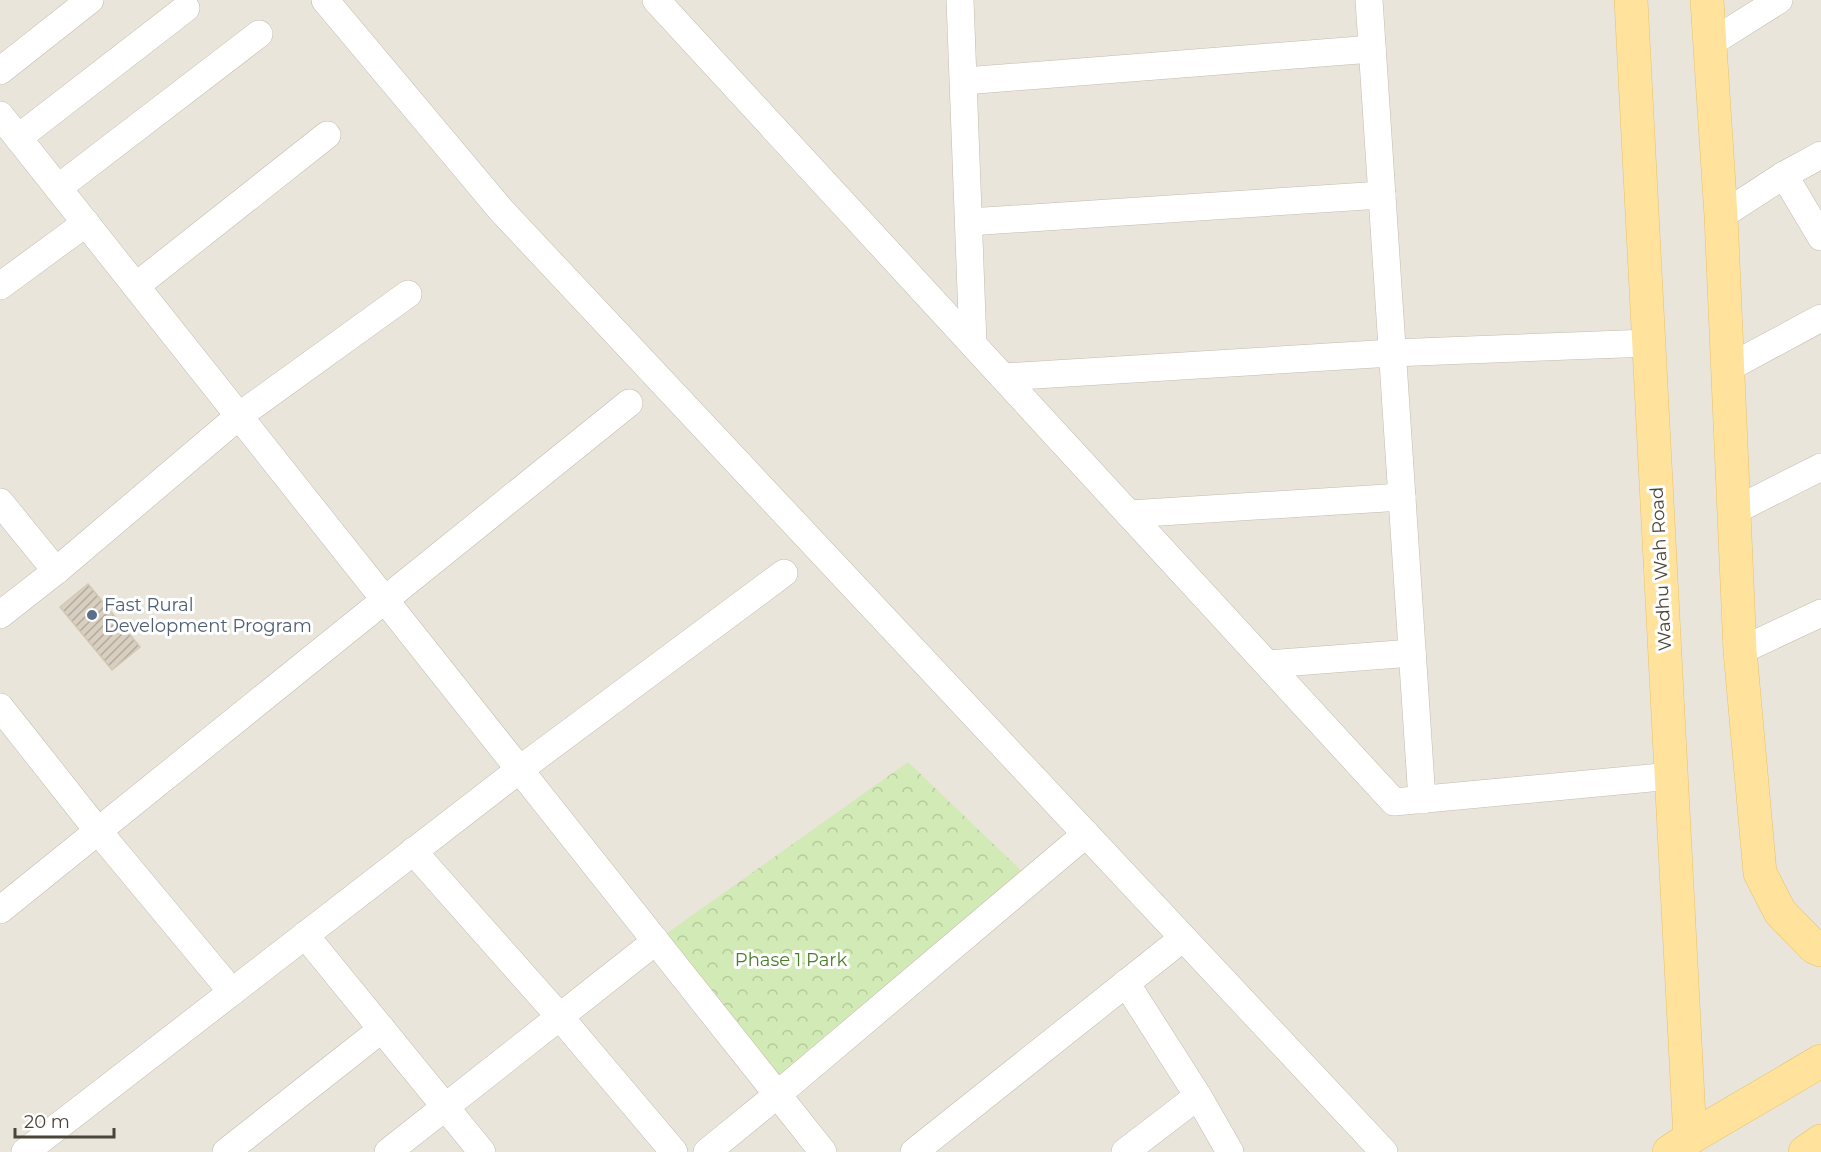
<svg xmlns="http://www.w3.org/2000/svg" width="1821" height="1152" viewBox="0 0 1821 1152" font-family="Montserrat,sans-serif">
<defs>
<pattern id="park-crowns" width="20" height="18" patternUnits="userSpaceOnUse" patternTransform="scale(1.5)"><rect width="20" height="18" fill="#d2eab5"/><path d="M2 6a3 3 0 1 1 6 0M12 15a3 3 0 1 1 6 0" fill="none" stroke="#b6ca9c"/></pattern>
<pattern id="building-hatch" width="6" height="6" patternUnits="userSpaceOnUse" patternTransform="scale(1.5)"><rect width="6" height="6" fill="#d8cfc1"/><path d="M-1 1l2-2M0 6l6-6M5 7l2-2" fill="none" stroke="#b1aa9e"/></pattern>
</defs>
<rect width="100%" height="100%" fill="#f6f3ec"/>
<rect fill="#eae5da" x="0" y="0" width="1821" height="1152"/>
<polygon fill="url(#park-crowns)" points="908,762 1031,880 777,1095 656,941"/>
<polygon fill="url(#building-hatch)" stroke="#d3c7b4" stroke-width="1.5" points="88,584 140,647 112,670 60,607"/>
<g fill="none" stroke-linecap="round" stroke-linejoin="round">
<defs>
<g id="minor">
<polyline points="325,0 501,210 1384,1152"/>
<polyline points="656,0 1394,802 1672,776"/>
<polyline points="960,0 973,344"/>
<polyline points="1369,0 1422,800"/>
<polyline points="1709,44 1779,0"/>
<polyline points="0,71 90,0"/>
<polyline points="964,81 1372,49"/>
<polyline points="0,115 823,1152"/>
<polyline points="18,138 186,8"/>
<polyline points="1784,175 1821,155"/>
<polyline points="58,188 259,34"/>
<polyline points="1721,216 1784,175 1821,237"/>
<polyline points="969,222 1382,195"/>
<polyline points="0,286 86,223"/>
<polyline points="136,286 327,135"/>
<polyline points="1728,368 1821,318"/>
<polyline points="1004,377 1392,353 1649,343"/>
<polyline points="0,502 56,571"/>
<polyline points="1734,511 1821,467"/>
<polyline points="1129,514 1402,497"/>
<polyline points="0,615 56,571 239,416 408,294"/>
<polyline points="1740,651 1821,613"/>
<polyline points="1268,664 1412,653"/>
<polyline points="0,707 98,831 232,992"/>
<polyline points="413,851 560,1017 674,1152"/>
<polyline points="0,910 629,403"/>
<polyline points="305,935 482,1152"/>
<polyline points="1126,983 1198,1096 1230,1152"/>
<polyline points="25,1152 519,770 784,573"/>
<polyline points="226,1152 382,1029"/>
<polyline points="388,1152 656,941"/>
<polyline points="707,1152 777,1095 1086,834"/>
<polyline points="914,1152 1183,938"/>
<polyline points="1125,1152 1198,1096"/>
</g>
<g id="primary">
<polyline points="1631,0 1690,1138"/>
<polyline points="1707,0 1721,216 1740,651 1760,873 1780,912 1814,947 1821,950"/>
<polyline points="1669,1152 1690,1138 1821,1061"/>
<polyline points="1805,1152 1821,1141"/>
</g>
</defs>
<use href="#minor" stroke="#c2bbae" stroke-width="28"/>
<use href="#primary" stroke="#e6c16a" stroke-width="34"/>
<use href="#minor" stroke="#fff" stroke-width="27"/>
<use href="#primary" stroke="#ffe39c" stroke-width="33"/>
</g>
<circle fill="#5c6f8a" stroke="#fff" stroke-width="2" cx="92" cy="615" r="6"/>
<g text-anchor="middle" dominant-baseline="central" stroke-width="6" stroke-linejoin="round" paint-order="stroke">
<g font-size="18" fill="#4b4439" stroke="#fff">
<text transform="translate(1661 569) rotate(-93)">Wadhu Wah Road</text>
</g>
<g font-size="18" fill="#4e5e75" stroke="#fff" text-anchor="start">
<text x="104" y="605">Fast Rural<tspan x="104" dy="21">Development Program</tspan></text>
</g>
<g font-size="18" fill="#4a7f2a" stroke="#fff">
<text x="791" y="960">Phase 1 Park</text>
</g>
</g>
<path d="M15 1128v9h99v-9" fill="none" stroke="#4b4439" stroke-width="3"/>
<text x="24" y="1128" font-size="18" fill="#4b4439" stroke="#ffffff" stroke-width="4.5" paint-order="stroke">20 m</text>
</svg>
